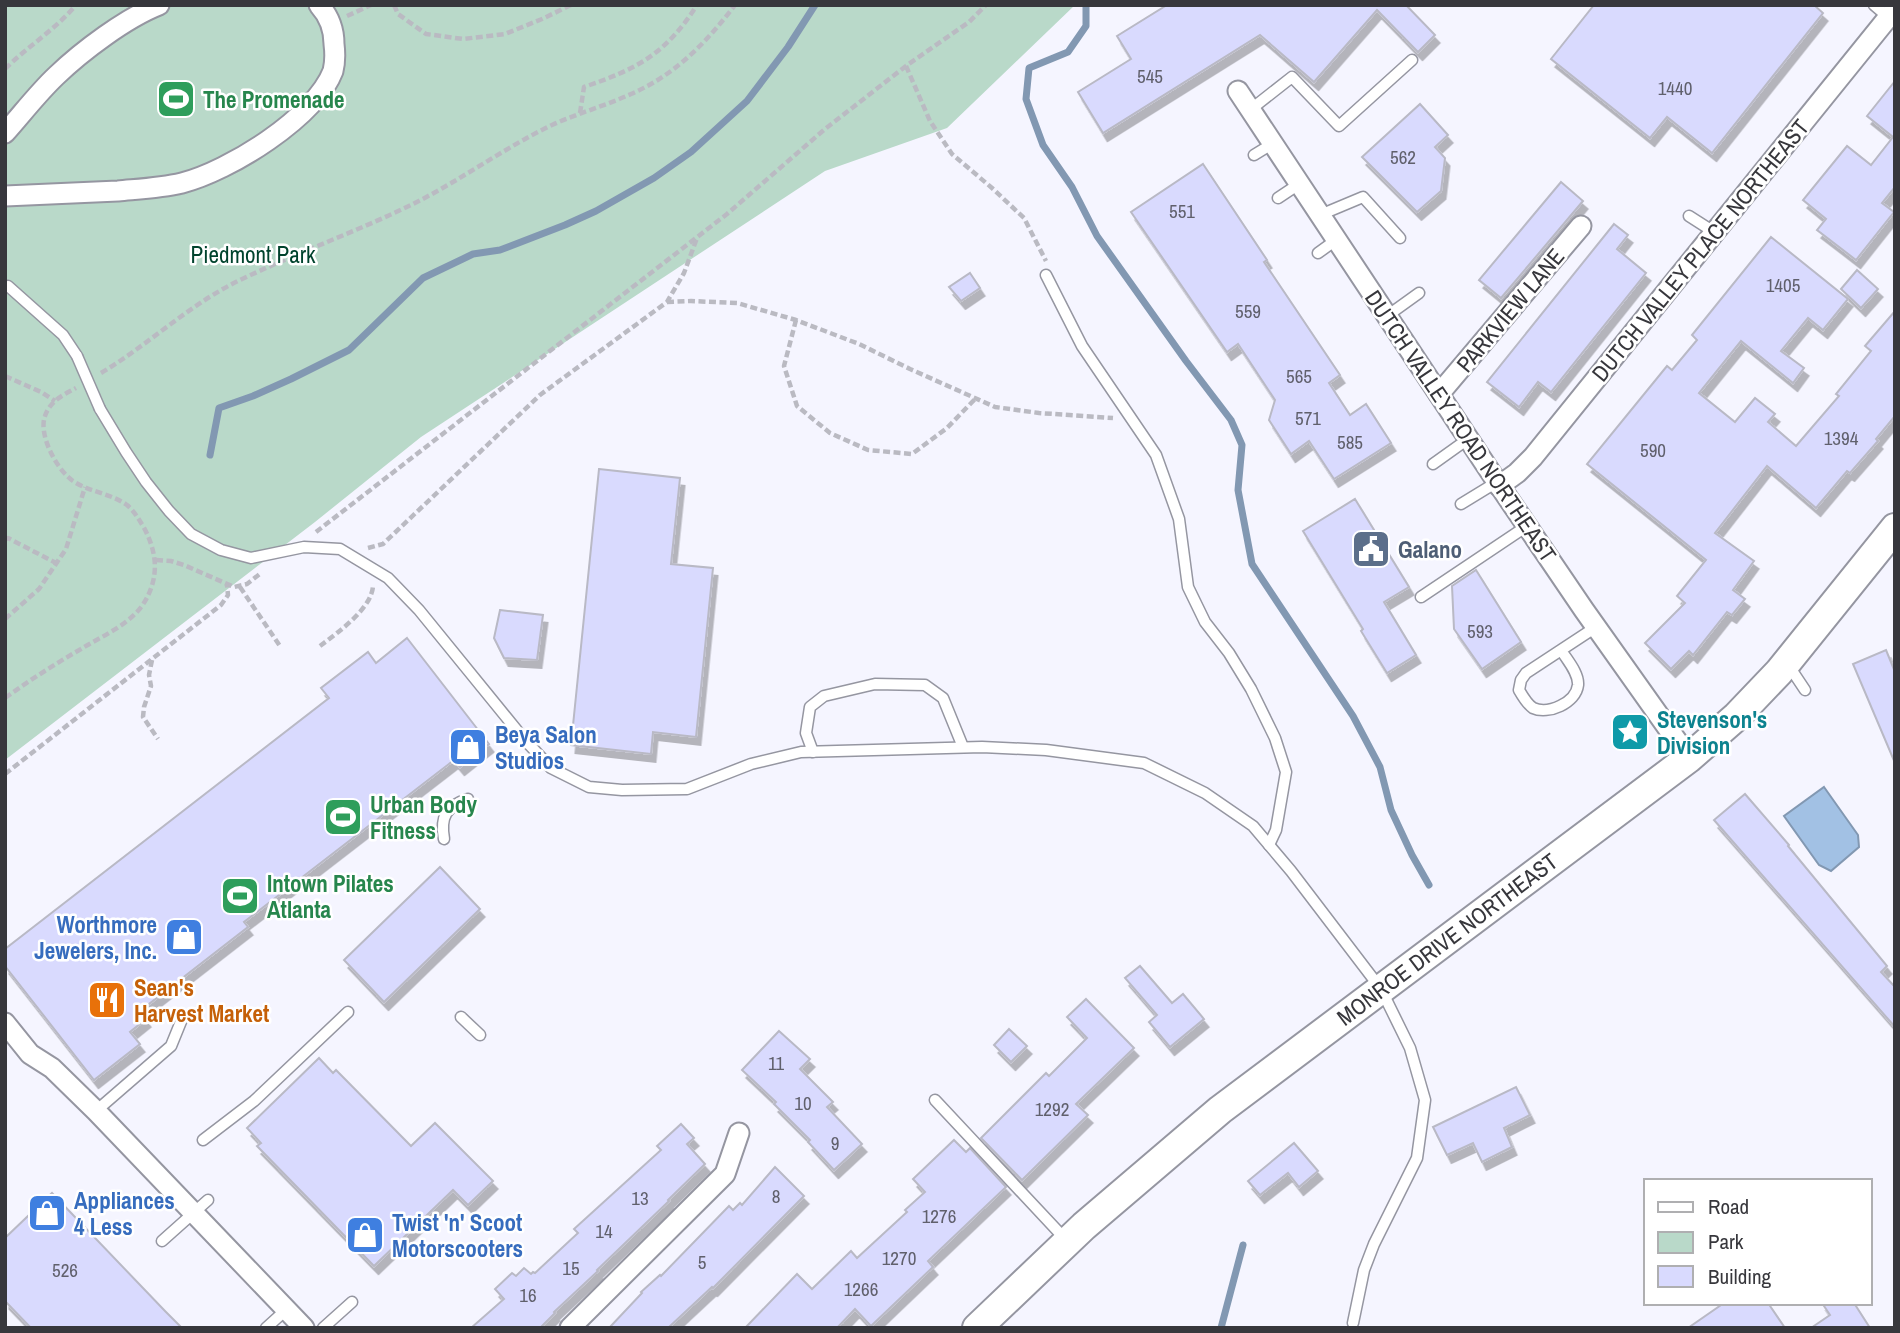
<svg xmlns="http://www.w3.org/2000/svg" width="1900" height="1333" viewBox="0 0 1900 1333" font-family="'Archivo Narrow',sans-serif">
<defs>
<filter id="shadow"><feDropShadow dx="4.5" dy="8" stdDeviation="0" flood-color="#0004"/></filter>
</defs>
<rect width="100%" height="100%" fill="#f5f5ff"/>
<polygon fill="#b9d9c9" points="5,5 1075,5 947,128 825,171 421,437 315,522 5,760"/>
<polygon fill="#a2c1e4" stroke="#8298b2" stroke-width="2" points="1824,787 1858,835 1859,847 1831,871 1819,865 1784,816"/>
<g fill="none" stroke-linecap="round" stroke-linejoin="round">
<g stroke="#8298b2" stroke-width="7">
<polyline points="1086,5 1086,26 1068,52 1029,68 1026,99 1043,145 1072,187 1097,236 1186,361 1231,420 1242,445 1238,490 1252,564 1353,716 1380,767 1391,810 1412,855 1429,885"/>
<polyline points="210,455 219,408 253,396 291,379 349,350 423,278 473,254 500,250 565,225 596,211 654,178 691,152 747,101 788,47 815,5"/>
<polyline points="1221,1328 1243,1245"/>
</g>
</g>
<g fill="#d9dafe" stroke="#b9b9c5" stroke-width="2" filter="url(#shadow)">
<polygon points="1167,5 1406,5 1435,35 1418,52 1377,10 1314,82 1260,35 1103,133 1078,92 1131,59 1117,36"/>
<polygon points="1594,5 1814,5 1823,13 1712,153 1667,117 1650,138 1551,59"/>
<polygon points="1895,81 1895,187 1882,203 1894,212 1856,260 1817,230 1826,219 1803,200 1847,146 1871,165 1893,137 1867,116"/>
<polygon points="1420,104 1448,135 1435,147 1445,158 1441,191 1417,212 1362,157"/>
<polygon points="1203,164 1267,260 1264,262 1340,375 1329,383 1350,415 1366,404 1391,443 1334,479 1309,441 1291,454 1269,420 1275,400 1238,344 1227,352 1131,212"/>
<polygon points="1561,182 1583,201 1501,298 1479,280"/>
<polygon points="1614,224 1628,235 1617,249 1646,273 1551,392 1538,382 1519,407 1487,382"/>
<polygon points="1771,237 1848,299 1823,330 1808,318 1781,351 1804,368 1793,383 1741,341 1699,393 1735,422 1755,398 1775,414 1768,422 1796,446 1839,396 1836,394 1871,351 1865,346 1895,311 1895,416 1876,439 1878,441 1850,473 1847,471 1816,508 1767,466 1715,533 1754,561 1733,590 1745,599 1732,615 1727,612 1693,655 1689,651 1671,669 1645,643 1685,603 1677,596 1706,560 1587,464 1667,366 1672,370 1697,340 1692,335"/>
<polygon points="1857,270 1878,289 1861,308 1841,289"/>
<polygon points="970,273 980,288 961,301 949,287"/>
<polygon points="599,469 680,478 671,564 713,568 696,737 653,732 651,754 571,745"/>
<polygon points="1355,499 1409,587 1384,602 1416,655 1387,673 1361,631 1363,629 1303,531"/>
<polygon points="1476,570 1521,642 1482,669 1454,629 1452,586"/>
<polygon points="500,610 543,615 537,660 504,658 494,638"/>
<polygon points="407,638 489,744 460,767 454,760 244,922 248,927 140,1011 146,1019 130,1032 140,1044 94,1080 5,966 5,949 329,698 321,688 368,652 376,663"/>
<polygon points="1886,650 1895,672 1895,763 1853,664"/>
<polygon points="1745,794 1789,845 1788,846 1887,966 1881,972 1895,987 1895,1027 1714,820"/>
<polygon points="440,867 480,909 384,1002 344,960"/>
<polygon points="1140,966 1172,1003 1183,994 1204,1019 1170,1047 1149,1022 1157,1015 1125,978"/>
<polygon points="1086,999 1134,1048 1076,1104 1088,1115 1022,1180 981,1138 1046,1073 1049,1076 1087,1038 1067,1017"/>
<polygon points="1009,1029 1027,1046 1011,1062 994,1045"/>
<polygon points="779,1031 810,1059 800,1069 833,1102 827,1107 862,1144 834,1170 808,1142 810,1140 774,1104 776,1102 742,1070"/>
<polygon points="319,1058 333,1073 336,1070 411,1146 435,1123 493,1181 468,1205 453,1190 374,1266 257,1146 261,1143 247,1128"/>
<polygon points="1516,1087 1530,1115 1504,1128 1512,1147 1482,1162 1473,1143 1447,1155 1433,1127"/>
<polygon points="681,1124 694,1138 687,1144 705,1164 668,1200 669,1201 597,1270 598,1271 554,1312 555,1313 540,1328 471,1328 504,1299 495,1289 512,1273 516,1276 524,1268 531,1274 533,1272 535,1273 578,1233 574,1229 661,1150 657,1146"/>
<polygon points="954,1140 966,1152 970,1148 1006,1187 928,1261 933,1267 871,1326 855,1309 837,1328 745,1328 797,1274 812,1289 851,1251 857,1258 907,1212 905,1210 925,1192 913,1179"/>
<polygon points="1294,1143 1318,1171 1299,1187 1288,1173 1260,1195 1248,1181"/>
<polygon points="775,1167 804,1196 713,1288 712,1287 668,1328 609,1328 642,1293 641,1292 660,1275 661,1276 729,1206 733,1210 740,1203 742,1205"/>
<polygon points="52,1193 165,1311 182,1328 31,1328 5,1301 5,1238"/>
<polygon points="1724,1303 1768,1303 1785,1328 1688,1328"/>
<polygon points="1822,1303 1854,1303 1870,1328 1811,1328 1830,1315"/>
</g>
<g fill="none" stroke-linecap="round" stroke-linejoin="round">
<defs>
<g id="lane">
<polyline points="1874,5 1888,17"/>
<polyline points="1250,110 1292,77 1339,126 1412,60"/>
<polyline points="1254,155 1272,144"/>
<polyline points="1278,198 1299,184"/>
<polyline points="1320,215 1363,197 1400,238"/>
<polyline points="1689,216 1714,232"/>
<polyline points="1318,253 1336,240"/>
<polyline points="1046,275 1082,346 1156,455 1179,519 1188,587 1205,622 1229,653 1251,689 1275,738 1286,772 1276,830 1269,845"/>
<polyline points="8,286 63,335 77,356"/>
<polyline points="1387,316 1419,293"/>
<polyline points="100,409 126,452 146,482 169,511 191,534 221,550 251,558 304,547 340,549 388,578 419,610 524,739 551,768 589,787 622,790 687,789 751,764 801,752 982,747 1046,750 1144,763 1205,793 1253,826 1291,871 1381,989 1410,1048 1425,1100 1417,1158 1374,1244 1364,1270 1353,1323"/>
<polyline points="1433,464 1468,439"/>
<polyline points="1461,504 1497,482"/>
<polyline points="1421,597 1527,526"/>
<path d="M1561,650C1567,660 1579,673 1578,685C1576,703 1548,715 1533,708C1527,704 1523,697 1519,690L1521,680L1526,673L1596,627"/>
<polyline points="1789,666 1805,690"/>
<polyline points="813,752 806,733 810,707 824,696 875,684 925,685 943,698 963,747"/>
<path d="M444,839C440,817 446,806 468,799"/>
<polyline points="461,1017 480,1035"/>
<polyline points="935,1100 1067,1241"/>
<polyline points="96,1111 171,1046 182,1019"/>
<polyline points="203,1140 254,1101 348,1012"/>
<polyline points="162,1241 208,1200"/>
<polyline points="266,1328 287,1309"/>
<polyline points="323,1328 352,1302"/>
</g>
<g id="street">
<polyline points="1238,91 1497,482 1584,610 1689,758"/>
<path d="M5,133C22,114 38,93 56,76C82,51 126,18 159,5"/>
<path d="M5,196C43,194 80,193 118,191C139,189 161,188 182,183C229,171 315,118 333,71C335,63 335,52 334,44C334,30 329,16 319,5"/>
<polyline points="1439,394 1581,226"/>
<polyline points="1499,486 1517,473 1533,457 1895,9"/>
<polyline points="5,1023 30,1054 52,1068 96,1111 304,1328"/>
<polyline points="570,1328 725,1174 739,1133"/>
</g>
<polyline id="secondary" points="977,1328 1084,1226 1220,1110 1689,758 1737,716 1779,672 1895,528"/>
</defs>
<use href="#lane" stroke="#9596a1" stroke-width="13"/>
<use href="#street" stroke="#9596a1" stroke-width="23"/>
<use href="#secondary" stroke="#9596a1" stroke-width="32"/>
<g stroke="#babac2" stroke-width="4.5" stroke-dasharray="7 3.5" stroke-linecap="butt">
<polyline points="394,5 398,14 426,34 463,39 505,34 542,19 571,5"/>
<polyline points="347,16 371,5"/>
<polyline points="906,66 930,121 952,154 992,188 1024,218 1046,261"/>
<path d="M5,69C28,46 55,30 76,5"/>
<path d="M580,113L584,87C637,69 666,54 697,5"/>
<polyline points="667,302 691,301 737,303 796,320 859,344 910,369 995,407 1039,413 1113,418"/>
<polyline points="796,320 784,366 797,406 830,433 868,450 912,454 947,428 976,398"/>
<path d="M101,373C148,345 189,305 238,281C296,253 356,232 413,204C461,180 504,148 552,125C578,113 605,106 631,94C675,75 706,43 735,5"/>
<polyline points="5,376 41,392 55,401"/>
<polyline points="316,532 727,214 825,129 906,66 969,22 986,5"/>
<polyline points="5,540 8,538 56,563"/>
<polyline points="368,548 383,544 540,395 667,302 684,273 697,238"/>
<polyline points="156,560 171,561 184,565 234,587 247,584 261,573"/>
<polyline points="240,587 280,646"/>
<polyline points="5,619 39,589 66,549 85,487"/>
<path d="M320,646C337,633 373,608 373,585"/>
<polyline points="152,660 149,675 151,686 144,707 143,717 158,739"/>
<path d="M5,698C30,680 55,664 81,649C102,636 127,626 142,606C160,579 158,553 143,526C138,518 134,511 127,505C110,493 89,492 73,481C57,470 38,435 45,416C50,401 63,395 76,388"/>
<polyline points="5,774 221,605 228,595 227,585"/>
</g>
<use href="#lane" stroke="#fff" stroke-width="10"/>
<use href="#street" stroke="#fff" stroke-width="19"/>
<use href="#secondary" stroke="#fff" stroke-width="28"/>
<defs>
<polyline id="lane-bridge" points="77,356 100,409"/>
</defs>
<use href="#lane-bridge" stroke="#9596a1" stroke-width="13" stroke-linecap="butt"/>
<use href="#lane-bridge" stroke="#fff" stroke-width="10"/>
</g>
<defs>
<symbol id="stadium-square" viewBox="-11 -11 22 22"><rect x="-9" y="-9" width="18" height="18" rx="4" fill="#2e9e5b" stroke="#fff"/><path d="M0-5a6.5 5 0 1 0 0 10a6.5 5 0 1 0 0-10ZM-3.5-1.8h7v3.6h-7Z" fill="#fff"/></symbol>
<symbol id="civic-square" viewBox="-11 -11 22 22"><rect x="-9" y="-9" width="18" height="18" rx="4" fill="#5c6f8a" stroke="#fff"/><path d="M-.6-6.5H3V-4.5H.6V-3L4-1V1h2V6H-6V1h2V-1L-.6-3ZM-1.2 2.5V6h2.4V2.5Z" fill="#fff"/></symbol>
<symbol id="sight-square" viewBox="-11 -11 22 22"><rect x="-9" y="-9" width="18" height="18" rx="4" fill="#0f9aa8" stroke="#fff"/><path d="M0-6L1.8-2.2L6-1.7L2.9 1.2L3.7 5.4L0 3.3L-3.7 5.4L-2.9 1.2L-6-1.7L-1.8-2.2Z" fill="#fff"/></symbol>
<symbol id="shop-square" viewBox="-11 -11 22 22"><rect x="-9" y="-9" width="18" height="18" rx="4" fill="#3f7fe0" stroke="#fff"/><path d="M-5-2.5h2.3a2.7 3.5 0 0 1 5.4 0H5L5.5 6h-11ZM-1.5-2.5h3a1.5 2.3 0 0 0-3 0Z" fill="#fff"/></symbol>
<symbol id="restaurant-square" viewBox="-11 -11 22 22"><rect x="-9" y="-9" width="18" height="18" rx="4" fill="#e8710a" stroke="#fff"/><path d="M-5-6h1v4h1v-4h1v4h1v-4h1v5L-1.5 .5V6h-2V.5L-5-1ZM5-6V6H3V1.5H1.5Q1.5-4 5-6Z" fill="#fff"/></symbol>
</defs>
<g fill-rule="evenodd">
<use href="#stadium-square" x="154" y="77" width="44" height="44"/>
<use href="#civic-square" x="1349" y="527" width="44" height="44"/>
<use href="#sight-square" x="1608" y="710" width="44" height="44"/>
<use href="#shop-square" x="446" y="725" width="44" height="44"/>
<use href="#stadium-square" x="321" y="795" width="44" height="44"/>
<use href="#stadium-square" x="218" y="874" width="44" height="44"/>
<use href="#shop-square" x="162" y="915" width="44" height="44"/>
<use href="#restaurant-square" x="85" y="978" width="44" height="44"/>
<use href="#shop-square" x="25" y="1191" width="44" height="44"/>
<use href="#shop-square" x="343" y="1213" width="44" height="44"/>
</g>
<g text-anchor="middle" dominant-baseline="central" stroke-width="5" stroke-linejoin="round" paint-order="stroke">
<g font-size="19" fill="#60606c">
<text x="1150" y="76">545</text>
<text x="1675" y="88">1440</text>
<text x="1403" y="157">562</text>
<text x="1182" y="211">551</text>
<text x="1783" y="285">1405</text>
<text x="1248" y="311">559</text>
<text x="1299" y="376">565</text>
<text x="1308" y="418">571</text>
<text x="1841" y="438">1394</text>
<text x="1350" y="442">585</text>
<text x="1653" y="450">590</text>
<text x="1480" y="631">593</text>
<text x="776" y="1063">11</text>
<text x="803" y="1103">10</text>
<text x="1052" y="1109">1292</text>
<text x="835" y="1143">9</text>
<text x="776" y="1196">8</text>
<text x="640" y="1198">13</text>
<text x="939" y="1216">1276</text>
<text x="604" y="1231">14</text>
<text x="899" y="1258">1270</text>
<text x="702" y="1262">5</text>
<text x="571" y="1268">15</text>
<text x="65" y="1270">526</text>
<text x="861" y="1289">1266</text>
<text x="528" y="1295">16</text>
</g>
<g font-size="23" font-weight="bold" fill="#27864d" stroke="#fff" text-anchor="start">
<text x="203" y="99">The Promenade</text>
<text x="370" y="804">Urban Body<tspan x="370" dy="26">Fitness</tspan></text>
<text x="267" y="883">Intown Pilates<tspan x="267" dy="26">Atlanta</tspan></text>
</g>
<g font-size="23" fill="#37373c" stroke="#fff">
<text transform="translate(1700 250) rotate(-51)">DUTCH VALLEY PLACE NORTHEAST</text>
<text transform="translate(1510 310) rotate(-50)">PARKVIEW LANE</text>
<text transform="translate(1461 426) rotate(56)">DUTCH VALLEY ROAD NORTHEAST</text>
<text transform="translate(1447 939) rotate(-37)">MONROE DRIVE NORTHEAST</text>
</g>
<g font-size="23" fill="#00432d" stroke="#fff">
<text x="253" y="254">Piedmont Park</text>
</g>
<g font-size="23" font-weight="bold" fill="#4e5e75" stroke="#fff" text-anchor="start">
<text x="1398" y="549">Galano</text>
</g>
<g font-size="23" font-weight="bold" fill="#0d838f" stroke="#fff" text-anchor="start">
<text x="1657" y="719">Stevenson's<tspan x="1657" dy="26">Division</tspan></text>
</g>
<g font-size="23" font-weight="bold" fill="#366cbe" stroke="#fff" text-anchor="start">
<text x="495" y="734">Beya Salon<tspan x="495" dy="26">Studios</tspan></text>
<text x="157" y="924" text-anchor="end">Worthmore<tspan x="157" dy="26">Jewelers, Inc.</tspan></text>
<text x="74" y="1200">Appliances<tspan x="74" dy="26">4 Less</tspan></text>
<text x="392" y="1222">Twist 'n' Scoot<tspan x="392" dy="26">Motorscooters</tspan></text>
</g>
<g font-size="23" font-weight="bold" fill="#c56008" stroke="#fff" text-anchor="start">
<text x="134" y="987">Sean's<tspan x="134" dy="26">Harvest Market</tspan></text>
</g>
</g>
<rect width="1900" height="1333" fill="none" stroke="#37373c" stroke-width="14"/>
<rect x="1644" y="1179" width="228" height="126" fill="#ffffff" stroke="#afafb1" stroke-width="2"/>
<rect x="1658" y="1202" width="35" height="10" fill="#ffffff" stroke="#afafb1" stroke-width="2"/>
<text x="1708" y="1214" font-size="21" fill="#37373c">Road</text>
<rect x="1658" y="1232" width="35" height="21" fill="#b9d9c9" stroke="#afafb1" stroke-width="2"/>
<text x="1708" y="1249" font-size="21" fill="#37373c">Park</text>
<rect x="1658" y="1266" width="35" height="21" fill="#d9dafe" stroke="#afafb1" stroke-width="2"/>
<text x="1708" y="1284" font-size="21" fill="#37373c">Building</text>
</svg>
